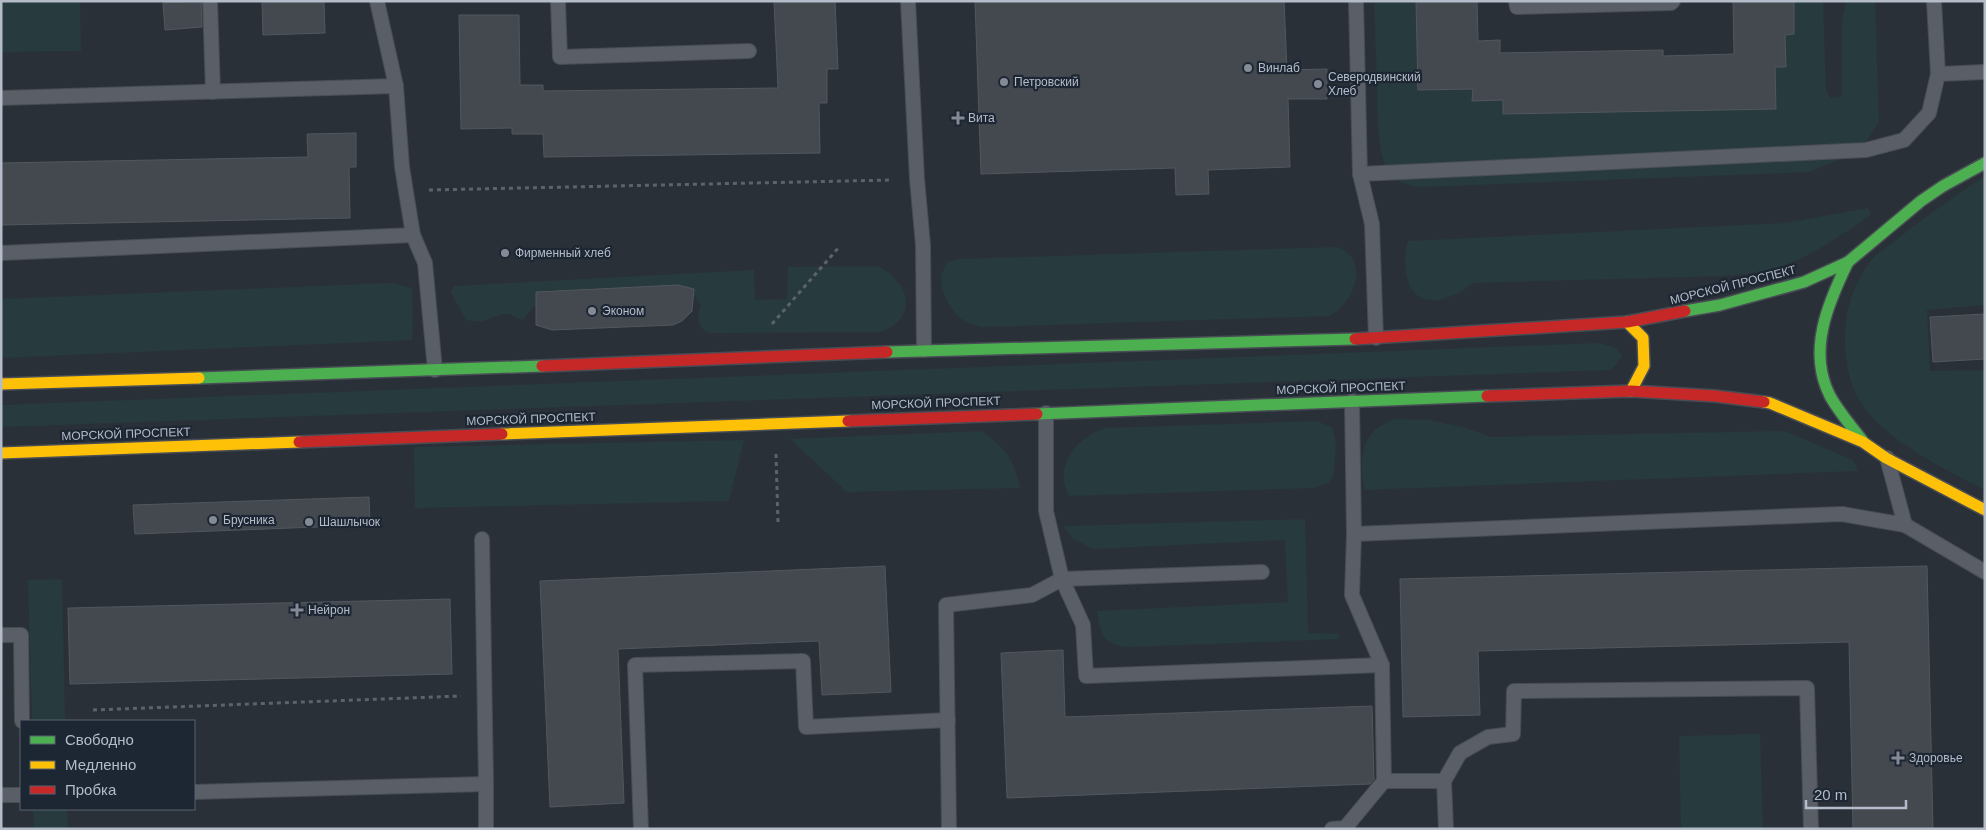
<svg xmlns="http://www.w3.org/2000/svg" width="1986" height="830" viewBox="0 0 1986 830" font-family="Arial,sans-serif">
<rect width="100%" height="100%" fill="#2a3038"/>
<g fill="#273a3e">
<polygon points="1,1 80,1 81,51 1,52"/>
<path d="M1374,1H1416L1418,90L1473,89V101L1503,100V114L1776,109L1775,67H1785V35L1794,34V1H1823L1826,91L1831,98L1842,96V20L1846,1H1875L1879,122L1864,145L1850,155L1809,172L1423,187C1410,186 1397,183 1389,172C1375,150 1378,107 1377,82C1376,55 1375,28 1374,1Z"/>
<path d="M1985,176V305L1927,310L1930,371L1985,370V490C1944,469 1884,440 1860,401C1849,384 1846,363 1845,343C1844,314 1852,285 1870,262C1876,253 1888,247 1896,240C1925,217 1954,196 1985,176Z"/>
<path d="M1868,208L1871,215C1838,237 1804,263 1764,271C1751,274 1738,274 1725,276L1474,283C1450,301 1412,314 1406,272C1404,262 1405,251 1408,241L1786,223Z"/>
<path d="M1336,247C1365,256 1359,288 1342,306C1339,310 1334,313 1330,316L983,327C977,325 969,324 964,321C953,314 941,293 941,280C941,273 944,268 948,262L958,259Z"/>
<path d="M878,266C909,282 920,317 881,332L708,333C697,326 697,317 701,305L688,288L678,285L540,291L536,298L535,306L522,320L509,314H502L481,322L466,320L451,293L454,286L754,270L755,300L787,299L788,267Z"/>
<polygon points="392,283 412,288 413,327 412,340 1,358 1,299"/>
<polygon points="1600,343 1618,349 1622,357 1611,370 1,427 1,405"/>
<path d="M1394,419L1429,420L1462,427L1492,437L1785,431L1853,460L1858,471L1365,490C1360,470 1359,444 1376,429C1381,425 1389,422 1394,419Z"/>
<path d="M1316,421L1332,427L1336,442L1334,475L1329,482L1314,488L1069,496C1067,492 1064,486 1064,481C1061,456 1084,433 1107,428Z"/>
<path d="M982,431C1008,451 1012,456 1020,488L847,492L790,439Z"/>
<polygon points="744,440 729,501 415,508 414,447"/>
<path d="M1305,519L1308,633L1340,634L1338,639L1131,647C1104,646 1101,636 1097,611L1288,602L1285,540L1094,549L1073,539L1064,526Z"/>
<polygon points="62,579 65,721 32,721 28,580"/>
<polygon points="1760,734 1763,829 1681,829 1679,736"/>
<polygon points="33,809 67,809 68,829 34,829"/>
</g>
<g fill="#444950" stroke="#52575f">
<polygon points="201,1 202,27 165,30 163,3"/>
<polygon points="262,1 324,1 325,33 263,35"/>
<polygon points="774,1 835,1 838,69 827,69 827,103 819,103 820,153 544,157 543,134 512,134 512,128 461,129 459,15 519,15 520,85 543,85 543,91 778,88"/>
<polygon points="975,1 1284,1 1287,70 1327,69 1327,99 1288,99 1290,167 1208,170 1209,194 1176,195 1175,168 981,174"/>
<polygon points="1416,1 1477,1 1478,41 1500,40 1500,53 1663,50 1663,56 1734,54 1733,1 1794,1 1794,34 1785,35 1786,67 1775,67 1776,109 1503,114 1503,100 1472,101 1473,89 1418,90"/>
<polygon points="356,133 356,167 349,167 350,218 1,225 1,163 308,157 307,134"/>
<polygon points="678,285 694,289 692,311 682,321 673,325 552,330 536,325 536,292"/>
<polygon points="1985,314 1985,359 1933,362 1930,317"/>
<polygon points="369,497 370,525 135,534 133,505"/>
<polygon points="885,566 891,692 822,695 819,641 618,649 624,803 550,807 540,581"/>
<polygon points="1927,566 1933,829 1853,829 1849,642 1478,651 1480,715 1403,717 1400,579"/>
<polygon points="450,599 452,674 70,684 68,608"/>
<polygon points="1063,650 1065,717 1372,706 1374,779 1370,784 1007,798 1001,653"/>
</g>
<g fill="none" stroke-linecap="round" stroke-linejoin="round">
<defs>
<g id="lane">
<polyline points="210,1 213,92"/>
<polyline points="377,1 396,86 402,167 413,235 425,263 435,370"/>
<polyline points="558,1 560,57 749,51"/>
<polyline points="908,1 917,179 923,245 924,350"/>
<polyline points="1356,1 1360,174 1372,224 1376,338"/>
<polyline points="1516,1 1517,7 1671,3 1673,1"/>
<polyline points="1938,74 1985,72"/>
<polyline points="1,98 396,86"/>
<polyline points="1360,174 1866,150 1904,140 1929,113 1938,74 1934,1"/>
<polyline points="1,253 413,235"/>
<polyline points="1352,401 1354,534"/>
<polyline points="1046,413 1046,511 1062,579 1083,625 1086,676 1382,665"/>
<polyline points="1905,525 1985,572"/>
<polyline points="482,539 486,784"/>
<polyline points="1,635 21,635 22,721"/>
<polyline points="1384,781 1382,665 1352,595 1354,534 1842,514 1905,525 1887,458"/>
<polyline points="194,792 486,784 486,829"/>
<polyline points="1,795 21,795"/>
<polyline points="641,829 635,665 803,661 806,727 948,720"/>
<polyline points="949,829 946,605 1032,595 1062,579 1262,572"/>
<polyline points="1332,829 1345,828 1384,781 1444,781"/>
<polyline points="1446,829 1444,781 1460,753 1488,737 1513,734 1514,691 1807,688 1811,829"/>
</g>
<g id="fast">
<path d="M1848,262C1828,303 1807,351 1830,396C1839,412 1851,426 1862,440"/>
<polyline points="1685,311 1720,305 1804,282 1848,262 1921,201 1943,186 1985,163"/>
<polyline points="887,352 1355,339"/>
<polyline points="199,378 542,366"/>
<polyline points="1037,414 1487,396"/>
</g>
<g id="slow">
<polyline points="1627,322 1643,338 1644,366 1631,391"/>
<polyline points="1,384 199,378"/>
<polyline points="1764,402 1770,403 1863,442 1886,458 1985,510"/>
<polyline points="502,434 848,421"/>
<polyline points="1,453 299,442"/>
</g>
<g id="jam">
<polyline points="1355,339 1627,322 1685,311"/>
<polyline points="542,366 887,352"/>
<polyline points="1487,396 1631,391 1715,396 1764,402"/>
<polyline points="848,421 1037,414"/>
<polyline points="299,442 502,434"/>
</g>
</defs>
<use href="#lane" stroke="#484c53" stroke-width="16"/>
<use href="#fast" stroke="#484c55" stroke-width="14"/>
<use href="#slow" stroke="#484c55" stroke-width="14"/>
<use href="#jam" stroke="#484c55" stroke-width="14"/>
<g stroke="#5d636a" stroke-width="3" stroke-dasharray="4 4" stroke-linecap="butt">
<polyline points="429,190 893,180"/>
<polyline points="772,324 840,246"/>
<polyline points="776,454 778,522"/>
<polyline points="93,710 461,696"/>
</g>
<use href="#lane" stroke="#5a5e66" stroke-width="14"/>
<use href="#fast" stroke="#4caf50" stroke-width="11"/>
<use href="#slow" stroke="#ffc107" stroke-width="11"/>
<use href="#jam" stroke="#c62828" stroke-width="11"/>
</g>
<g fill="#848b96" stroke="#1d2633" stroke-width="2">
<circle cx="1248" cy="68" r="5"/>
<circle cx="1004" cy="82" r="5"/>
<circle cx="1318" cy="84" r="5"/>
<path d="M955.5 110.5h5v5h5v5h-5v5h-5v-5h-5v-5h5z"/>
<circle cx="505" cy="253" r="5"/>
<circle cx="592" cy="311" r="5"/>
<circle cx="213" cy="520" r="5"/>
<circle cx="309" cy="522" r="5"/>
<path d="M294.5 602.5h5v5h5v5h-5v5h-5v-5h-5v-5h5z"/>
<path d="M1895.5 750.5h5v5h5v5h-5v5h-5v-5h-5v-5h5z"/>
</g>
<g text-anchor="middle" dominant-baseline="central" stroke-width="4.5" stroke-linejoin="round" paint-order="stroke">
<g font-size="12" fill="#b4bcc9" stroke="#1d2633" text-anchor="start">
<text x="1258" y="68">Винлаб</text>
<text x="1328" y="77">Северодвинский<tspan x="1328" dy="14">Хлеб</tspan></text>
<text x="1014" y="82">Петровский</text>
<text x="968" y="118">Вита</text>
<text x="515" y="253">Фирменный хлеб</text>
<text x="602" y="311">Эконом</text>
<text x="223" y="520">Брусника</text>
<text x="319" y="522">Шашлычок</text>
<text x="308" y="610">Нейрон</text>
<text x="1909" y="758">Здоровье</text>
</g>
<g font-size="12" fill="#b4bcc9" stroke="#1d2633">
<text transform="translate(1733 285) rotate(-14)">МОРСКОЙ ПРОСПЕКТ</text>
<text transform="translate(1341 388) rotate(-2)">МОРСКОЙ ПРОСПЕКТ</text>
<text transform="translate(936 403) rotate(-2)">МОРСКОЙ ПРОСПЕКТ</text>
<text transform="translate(531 419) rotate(-2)">МОРСКОЙ ПРОСПЕКТ</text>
<text transform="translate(126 434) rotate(-2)">МОРСКОЙ ПРОСПЕКТ</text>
</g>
</g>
<rect width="1986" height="830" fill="none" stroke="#b4bcc9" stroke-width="5"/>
<rect x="20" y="720" width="175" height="90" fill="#1d2633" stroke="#59626f"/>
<rect x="30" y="736" width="25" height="8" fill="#4caf50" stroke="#59626f"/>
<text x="65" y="745" font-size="15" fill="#b4bcc9">Свободно</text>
<rect x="30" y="761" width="25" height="8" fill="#ffc107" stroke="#59626f"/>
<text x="65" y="770" font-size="15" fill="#b4bcc9">Медленно</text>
<rect x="30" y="786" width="25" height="8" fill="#c62828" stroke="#59626f"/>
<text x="65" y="795" font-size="15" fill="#b4bcc9">Пробка</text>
<path d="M1806 800v8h100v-8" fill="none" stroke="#b4bcc9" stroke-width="2.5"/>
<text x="1814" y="800" font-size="15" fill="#b4bcc9" stroke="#1d2633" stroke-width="4" paint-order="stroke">20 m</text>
</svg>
